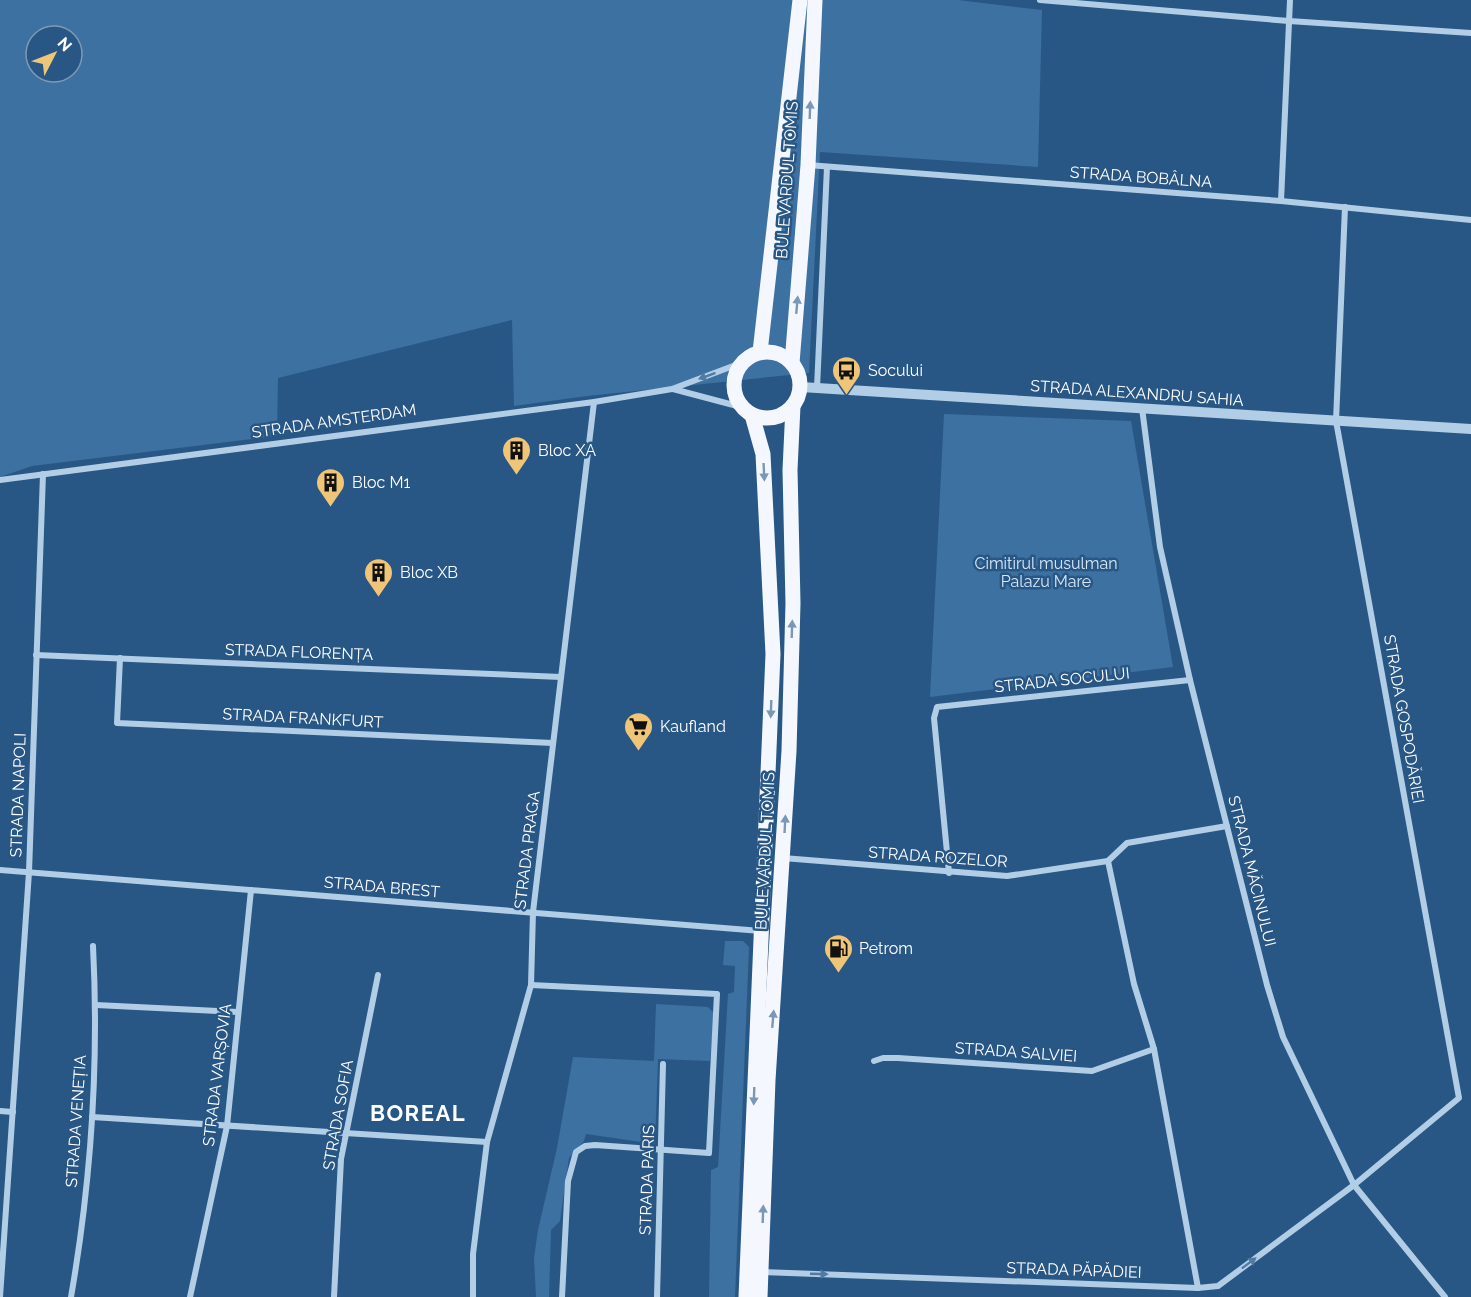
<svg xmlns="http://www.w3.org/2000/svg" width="1471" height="1297" viewBox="0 0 1471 1297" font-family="Raleway,sans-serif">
<rect width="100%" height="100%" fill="#285785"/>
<g fill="#3d71a1" fill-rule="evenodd">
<path d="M0,0H958L1042,10L1038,167L820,152L809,373L587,396L514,406L512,320L278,378L277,436L32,466L0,477ZM36,36H72V72H36Z"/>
<polygon points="944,414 1131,421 1173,667 930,697"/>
<polygon points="725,941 743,941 749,947 735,1297 709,1297 711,1170 718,1167 728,994 734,992 735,966 723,965"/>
<polygon points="656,1004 708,1007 714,1013 710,1061 658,1059 655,1144 586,1134 584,1141 569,1158 560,1221 551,1230 549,1297 536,1297 534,1258 538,1230 557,1148 573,1057 654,1061"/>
</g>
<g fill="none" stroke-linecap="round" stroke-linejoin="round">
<g stroke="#b2cee7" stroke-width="6">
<polyline points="1040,0 1289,21 1471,33"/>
<polyline points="808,165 1281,201 1471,220"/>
<polyline points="1281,201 1290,0"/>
<polyline points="817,388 827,167"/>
<polyline points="673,389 741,407"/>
<polyline points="1142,408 1160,547 1190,680 1267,985 1283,1037 1354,1185 1445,1297"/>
<polyline points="0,480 594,402 672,389 741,363"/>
<polyline points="36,655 561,677"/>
<polyline points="120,658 117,723 553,743"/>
<polyline points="783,858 1007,876 1108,861 1127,843 1227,826"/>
<polyline points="1108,861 1134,984 1154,1049 1198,1288"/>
<polyline points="0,870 761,931"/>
<polyline points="949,873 934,718 937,707 1190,680"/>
<polyline points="531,985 717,994 709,1153 595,1145 585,1146 576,1152 568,1181 562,1297"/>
<polyline points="96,1005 238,1012"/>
<polyline points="874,1061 883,1058 898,1058 1092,1071 1154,1049"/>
<polyline points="0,1111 13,1112"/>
<polyline points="92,1117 487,1142"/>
<polyline points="761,1272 1198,1288 1218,1286 1354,1185 1459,1098 1336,421 1345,207"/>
<polyline points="0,1297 29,872 43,474"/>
<path d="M71,1297C91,1182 99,1063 93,946"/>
<polyline points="190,1297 227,1126 251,890"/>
<polyline points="334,1297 341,1159 378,975"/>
<polyline points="473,1297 473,1254 487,1142 531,985 533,912 594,402"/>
<polyline points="657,1297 663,1064"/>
</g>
<polyline stroke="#b2cee7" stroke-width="10" points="801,387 1471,429"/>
<g stroke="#f4f8fe" stroke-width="15">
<circle cx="767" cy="385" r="33"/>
<polyline points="760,352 800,0"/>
<polyline points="792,363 808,165 815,0"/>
<polyline points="746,1297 773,654 763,454 752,415"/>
<polyline points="760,1297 768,1080 789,751 793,603 790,470 793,406"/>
</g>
</g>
<defs><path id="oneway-solid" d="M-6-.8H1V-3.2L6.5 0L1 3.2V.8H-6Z" transform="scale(1.5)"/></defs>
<g fill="#7a97b5">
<use href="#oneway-solid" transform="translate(810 110) rotate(-88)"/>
<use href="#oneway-solid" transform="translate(797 305) rotate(-85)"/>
<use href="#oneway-solid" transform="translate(764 472) rotate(87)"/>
<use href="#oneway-solid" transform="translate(792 629) rotate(-88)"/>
<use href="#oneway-solid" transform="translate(771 709) rotate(92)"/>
<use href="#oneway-solid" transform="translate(785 824) rotate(-87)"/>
<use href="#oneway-solid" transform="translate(773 1019) rotate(-85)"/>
<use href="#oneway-solid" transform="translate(754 1096) rotate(92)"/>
<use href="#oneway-solid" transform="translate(763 1214) rotate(-88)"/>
</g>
<g fill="#517ba2">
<use href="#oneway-solid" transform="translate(707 376) rotate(160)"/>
<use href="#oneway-solid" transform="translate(1249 1263) rotate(-37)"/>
<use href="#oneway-solid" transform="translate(819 1274) rotate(2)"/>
</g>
<defs>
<symbol id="bus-pin" viewBox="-11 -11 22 30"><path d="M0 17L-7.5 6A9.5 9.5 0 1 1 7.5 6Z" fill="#efc578" stroke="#285785"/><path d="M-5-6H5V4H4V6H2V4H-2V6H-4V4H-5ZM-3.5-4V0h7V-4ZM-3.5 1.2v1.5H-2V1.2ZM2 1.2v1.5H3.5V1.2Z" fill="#111"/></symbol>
<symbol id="building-pin" viewBox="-11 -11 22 30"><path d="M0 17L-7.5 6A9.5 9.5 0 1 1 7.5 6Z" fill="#efc578" stroke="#285785"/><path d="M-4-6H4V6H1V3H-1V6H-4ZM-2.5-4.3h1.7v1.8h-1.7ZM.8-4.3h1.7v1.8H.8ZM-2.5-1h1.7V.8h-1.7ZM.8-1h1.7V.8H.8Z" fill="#111"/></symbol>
<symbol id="supermarket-pin" viewBox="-11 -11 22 30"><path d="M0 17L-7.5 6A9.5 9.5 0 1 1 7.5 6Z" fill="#efc578" stroke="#285785"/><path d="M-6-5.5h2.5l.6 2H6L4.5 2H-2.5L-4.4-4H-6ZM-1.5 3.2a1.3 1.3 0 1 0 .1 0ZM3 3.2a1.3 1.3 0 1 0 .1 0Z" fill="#111"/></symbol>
<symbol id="fuel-pin" viewBox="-11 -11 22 30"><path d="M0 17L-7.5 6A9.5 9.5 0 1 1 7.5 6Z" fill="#efc578" stroke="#285785"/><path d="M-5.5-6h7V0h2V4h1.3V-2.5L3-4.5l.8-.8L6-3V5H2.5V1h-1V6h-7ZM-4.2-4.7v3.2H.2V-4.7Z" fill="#111"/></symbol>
</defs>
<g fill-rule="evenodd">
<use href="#bus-pin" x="830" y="354" width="33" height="45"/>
<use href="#building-pin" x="500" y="434" width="33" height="45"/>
<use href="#building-pin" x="314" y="466" width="33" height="45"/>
<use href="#building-pin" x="362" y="556" width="33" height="45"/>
<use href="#supermarket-pin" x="622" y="710" width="33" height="45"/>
<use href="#fuel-pin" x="822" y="932" width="33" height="45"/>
</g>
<g text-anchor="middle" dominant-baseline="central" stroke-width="5" stroke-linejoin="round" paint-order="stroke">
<g font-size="16" fill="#fff" stroke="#285785">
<text transform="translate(1141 177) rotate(4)">STRADA BOBÂLNA</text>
<text transform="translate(787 180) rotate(-86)">BULEVARDUL TOMIS</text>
<text transform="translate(1137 393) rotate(4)">STRADA ALEXANDRU SAHIA</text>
<text transform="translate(334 421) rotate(-8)">STRADA AMSTERDAM</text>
<text transform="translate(299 652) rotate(2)">STRADA FLORENȚA</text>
<text transform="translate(1062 680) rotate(-6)">STRADA SOCULUI</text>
<text transform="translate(303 718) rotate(3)">STRADA FRANKFURT</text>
<text transform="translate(1404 719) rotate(80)">STRADA GOSPODĂRIEI</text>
<text transform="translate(18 795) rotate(-88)">STRADA NAPOLI</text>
<text transform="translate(527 850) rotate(-83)">STRADA PRAGA</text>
<text transform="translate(765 851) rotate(-87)">BULEVARDUL TOMIS</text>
<text transform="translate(938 857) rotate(4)">STRADA ROZELOR</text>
<text transform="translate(1252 871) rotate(76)">STRADA MĂCINULUI</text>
<text transform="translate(382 887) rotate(5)">STRADA BREST</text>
<text transform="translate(1016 1052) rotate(4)">STRADA SALVIEI</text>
<text transform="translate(217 1075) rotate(-83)">STRADA VARȘOVIA</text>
<text transform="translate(338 1115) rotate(-80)">STRADA SOFIA</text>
<text transform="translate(76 1121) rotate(-86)">STRADA VENEȚIA</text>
<text transform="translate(647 1180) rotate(-88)">STRADA PARIS</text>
<text transform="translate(1074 1270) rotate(2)">STRADA PĂPĂDIEI</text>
</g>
<g font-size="16" fill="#fff" stroke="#285785" text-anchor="start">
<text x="868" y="370">Socului</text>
<text x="538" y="450">Bloc XA</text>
<text x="352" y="482">Bloc M1</text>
<text x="400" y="572">Bloc XB</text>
<text x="660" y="726">Kaufland</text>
<text x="859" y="948">Petrom</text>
</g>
<g font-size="16" fill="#d6e7f6" stroke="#285785">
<text x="1046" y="563">Cimitirul musulman<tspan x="1046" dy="18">Palazu Mare</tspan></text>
</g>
<g font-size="22" font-weight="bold" letter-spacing="1.5" fill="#fff" stroke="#285785">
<text x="418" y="1113">BOREAL</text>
</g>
</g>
<g transform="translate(54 54) rotate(48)"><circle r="28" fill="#285785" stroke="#7e9ab6" stroke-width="1.5"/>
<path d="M0-4.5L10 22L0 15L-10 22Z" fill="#efc578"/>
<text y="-9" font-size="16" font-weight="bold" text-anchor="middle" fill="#ffffff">N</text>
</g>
</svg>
